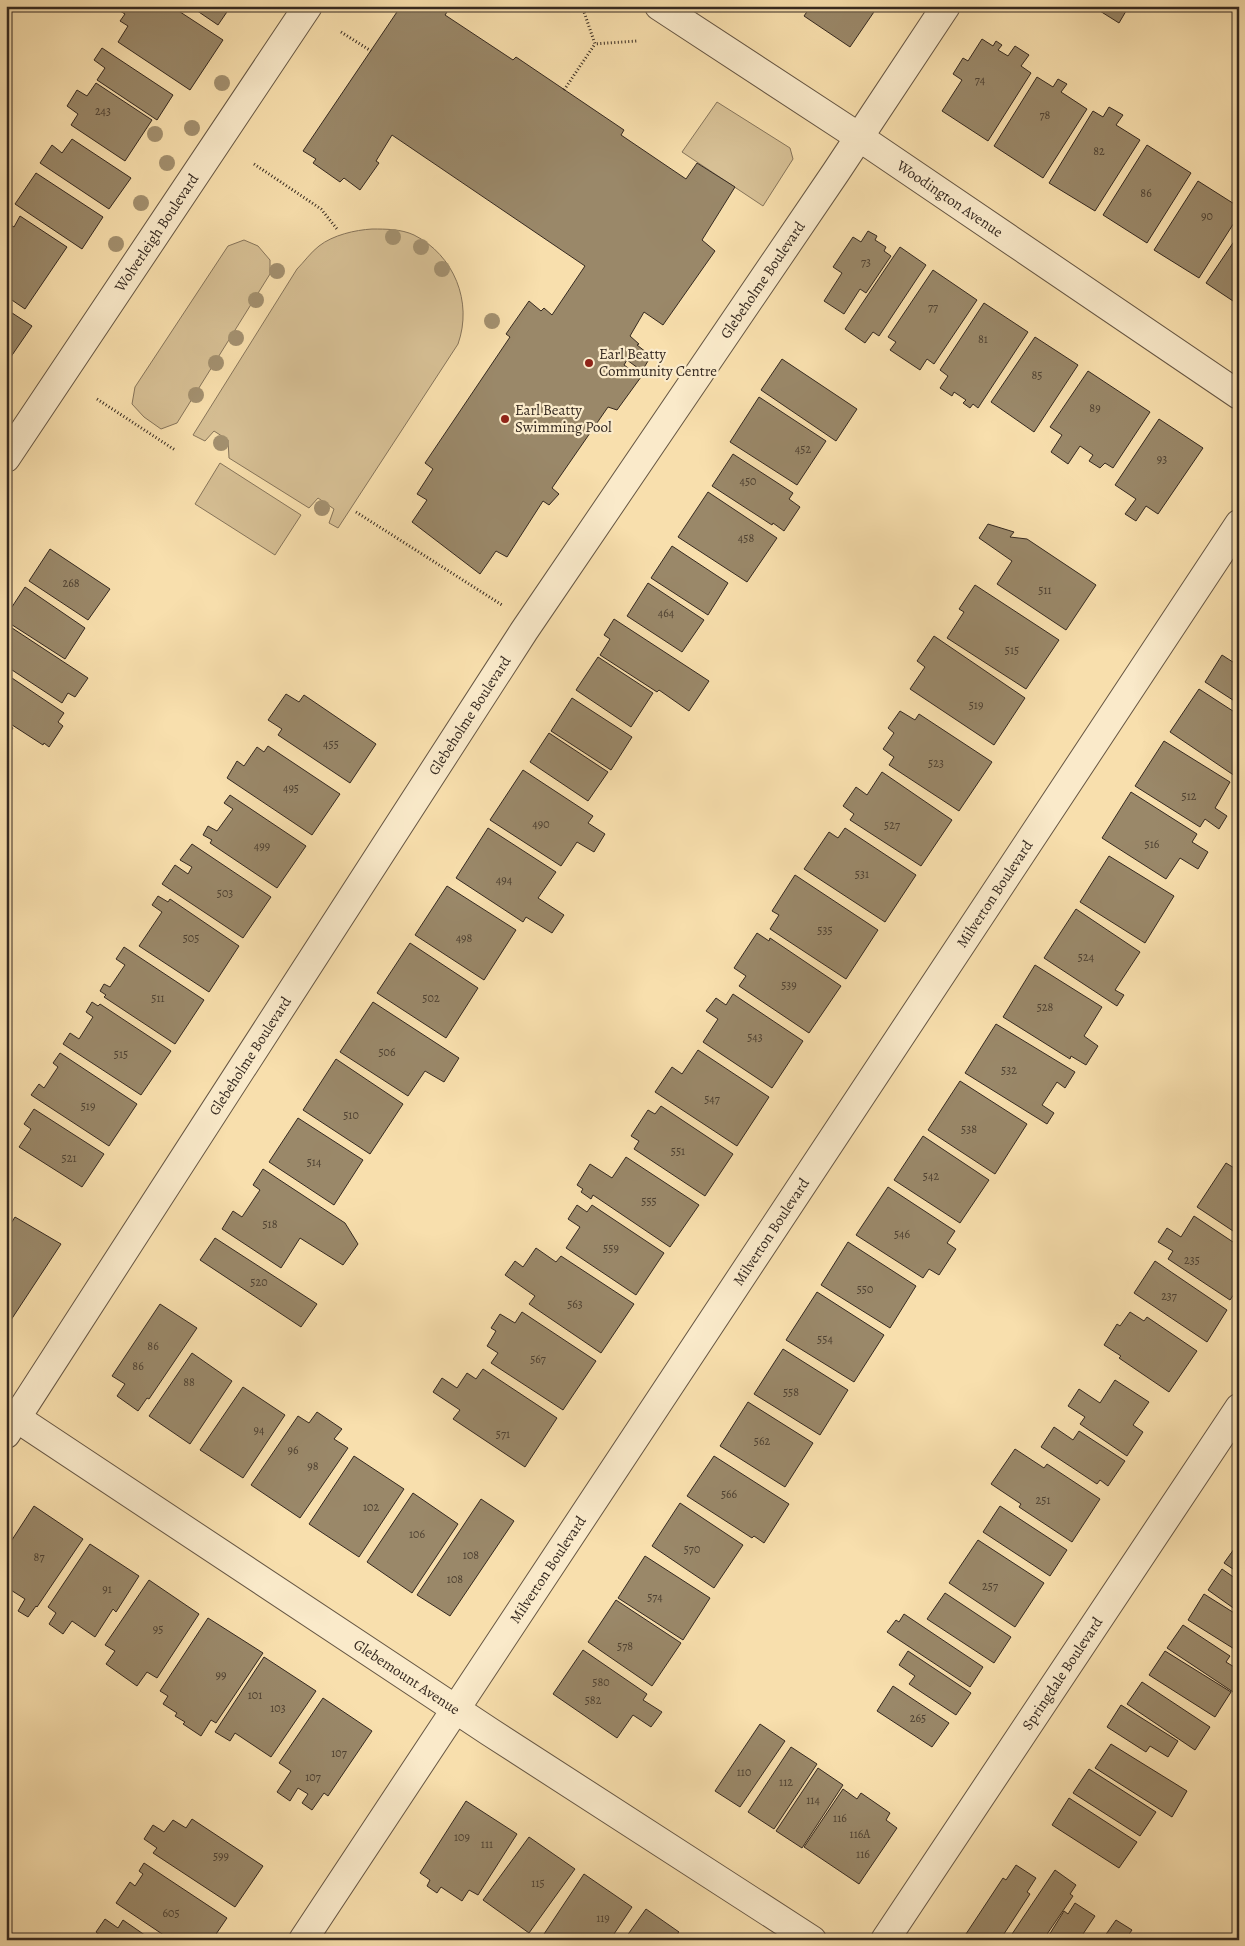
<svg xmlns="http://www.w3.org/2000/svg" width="1245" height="1946" viewBox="0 0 1245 1946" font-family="Alegreya,serif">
<rect width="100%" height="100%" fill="#f8dfad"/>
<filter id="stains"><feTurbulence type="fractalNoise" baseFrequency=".004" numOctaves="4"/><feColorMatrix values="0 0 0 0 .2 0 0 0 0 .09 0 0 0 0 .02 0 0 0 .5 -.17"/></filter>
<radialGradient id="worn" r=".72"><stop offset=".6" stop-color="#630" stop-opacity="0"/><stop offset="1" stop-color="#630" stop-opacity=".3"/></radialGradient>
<g fill="#d7c095" stroke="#86745a">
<polygon points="717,102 790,148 793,159 763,206 682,152"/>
<path d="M372,229C386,229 401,229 414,235C454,255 473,302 458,344L338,528L329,523L334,509L318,498L309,508L229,458L228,440L214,431L205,441L193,435L297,269C304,262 311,252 319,246C333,235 355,230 372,229Z"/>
<polygon points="244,240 258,246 270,260 270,274 177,423 161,429 144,417 132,404 135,387 228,246"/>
<polygon points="220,463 301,515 275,555 195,504"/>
</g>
<g fill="#9a8869" stroke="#352920">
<polygon points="116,6 171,6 223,40 190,90 118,42 128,26 120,21 125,14 115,8"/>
<polygon points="190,6 231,6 218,25"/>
<polygon points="401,6 451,6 445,15 513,60 516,57 624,130 621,135 686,179 697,163 735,187 702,240 715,251 663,325 644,312 630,336 639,344 637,345 651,356 642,371 627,360 624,365 641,377 617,410 608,407 552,488 559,494 549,505 543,501 507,557 496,551 480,574 412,522 427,500 417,494 433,469 425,463 510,337 506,334 529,301 541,311 544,308 552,315 585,266 392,135 376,161 379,163 360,190 344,178 340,182 313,163 316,159 303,151"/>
<polygon points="786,6 796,6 793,11"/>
<polygon points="811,6 878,6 850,47 804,16"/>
<polygon points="1092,6 1129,6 1119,23"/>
<polygon points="982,39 993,46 996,41 1002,45 998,50 1008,56 1015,46 1029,55 1021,66 1031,73 988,141 942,111 962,80 953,74 963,58 968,61"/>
<polygon points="102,48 173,95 157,120 97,80 105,68 94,60"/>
<polygon points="1037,77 1053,87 1058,79 1067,84 1061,92 1087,109 1043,178 994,146"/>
<polygon points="96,83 152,120 125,161 71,125 78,114 67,106 77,90 87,96"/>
<polygon points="1109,107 1123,115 1116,125 1140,140 1095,211 1049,183 1093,111 1103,117"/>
<polygon points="72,139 131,178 109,209 40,163 52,145 62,153"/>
<polygon points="1147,145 1191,173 1147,243 1103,215"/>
<polygon points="36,173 103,217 82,249 15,204"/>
<polygon points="1198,181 1239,207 1239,215 1199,278 1154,250"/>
<polygon points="20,216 67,247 25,309 6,296 6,222 14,227"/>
<polygon points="868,231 877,236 875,240 886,247 884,251 891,256 866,293 860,289 844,314 824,301 842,273 833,267 853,237 861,242"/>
<polygon points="1239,234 1239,305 1206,283"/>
<polygon points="900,247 926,265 879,336 873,332 865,343 845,329"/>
<polygon points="933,270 977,300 934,364 927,359 920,370 890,350 896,342 888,337"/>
<polygon points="984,303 1028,332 978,408 973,404 970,408 963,403 966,400 954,392 952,396 940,388 948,376 940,370"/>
<polygon points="6,309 32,326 6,364"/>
<polygon points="1035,337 1078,365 1034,432 991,402"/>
<polygon points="782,359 857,409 836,441 761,390"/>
<polygon points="1088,371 1150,412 1113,468 1105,463 1100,468 1089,461 1093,455 1080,446 1068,464 1051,452 1062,435 1050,427"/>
<polygon points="759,397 826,441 797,485 730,442"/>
<polygon points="1159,419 1203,448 1158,514 1146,506 1136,521 1125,514 1136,499 1115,485"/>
<polygon points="733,454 793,493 789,499 800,507 784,531 773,523 772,525 712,486"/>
<polygon points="708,492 777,538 747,582 678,537"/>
<polygon points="988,524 1014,532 1010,537 1027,539 1096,585 1066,630 997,584 1012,561 979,538"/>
<polygon points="672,546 728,583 708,615 651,578"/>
<polygon points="50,549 110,589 88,620 29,581"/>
<polygon points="648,583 704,620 682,652 627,616"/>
<polygon points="975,585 1059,640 1026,689 947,638 964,612 959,609"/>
<polygon points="25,587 85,628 65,659 6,621 6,616"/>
<polygon points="614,619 709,681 689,711 659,690 657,692 600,655 610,639 604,635"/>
<polygon points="6,624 88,678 75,697 68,693 62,703 6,666"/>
<polygon points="934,636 1025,698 994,745 910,689 925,667 917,661"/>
<polygon points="1222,655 1239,666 1239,704 1205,682"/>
<polygon points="598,657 653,693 631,727 576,690"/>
<polygon points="6,674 64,713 58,722 63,726 49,747 44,743 43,745 6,721"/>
<polygon points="1199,689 1239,715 1239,770 1235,776 1170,732"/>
<polygon points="286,694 299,702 304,695 376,744 350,783 278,735 282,729 268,720"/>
<polygon points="572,698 632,737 611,770 551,731"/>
<polygon points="900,711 915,720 919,714 992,762 959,811 889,765 894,757 883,749 894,733 888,728"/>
<polygon points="6,723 13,728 6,739"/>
<polygon points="549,733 608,772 588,801 530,762"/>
<polygon points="1164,741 1230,782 1215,808 1227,816 1219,829 1205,819 1200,827 1135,786"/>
<polygon points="268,746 340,794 312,835 227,778 237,761 244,766 257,747 264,752"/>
<polygon points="523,770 593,816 588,823 605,834 594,852 577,842 561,866 490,820"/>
<polygon points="882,772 952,820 921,866 850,820 854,814 843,806 856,787 867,795"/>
<polygon points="1131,792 1197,834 1192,842 1208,852 1198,869 1180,858 1166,879 1102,838"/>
<polygon points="230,795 306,846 277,888 210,843 212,840 203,835 208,826 217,831 233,809 224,803"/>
<polygon points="488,828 556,872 538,898 564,915 552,933 526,917 523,922 456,878"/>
<polygon points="845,828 916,875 885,922 804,869 829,832 838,838"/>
<polygon points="192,844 271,897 243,938 162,884 175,865 188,874 192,867 180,860"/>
<polygon points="1109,856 1174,896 1145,943 1080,902"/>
<polygon points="795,875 878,930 846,979 770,929 779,915 772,911"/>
<polygon points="447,886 516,930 484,980 415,935"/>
<polygon points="158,896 168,902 170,899 239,946 209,992 139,946 162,912 152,905"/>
<polygon points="1076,909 1140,952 1115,990 1124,995 1117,1006 1044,958"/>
<polygon points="757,933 769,941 770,938 841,986 809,1033 739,986 746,976 734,968"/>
<polygon points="410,943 478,988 446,1038 377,993"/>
<polygon points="124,947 204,1000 175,1044 104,997 106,995 100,991 104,984 110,987 125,965 116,959"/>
<polygon points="1035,965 1102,1007 1084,1036 1098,1046 1086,1065 1071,1056 1070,1059 1003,1017"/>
<polygon points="733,994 803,1041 772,1088 703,1042 718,1019 706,1011 716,998 726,1005"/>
<polygon points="92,1002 98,1006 100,1004 171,1051 141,1095 63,1044 70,1033 79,1039 93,1017 86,1012"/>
<polygon points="373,1002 459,1058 444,1082 425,1071 408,1096 340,1052"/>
<polygon points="996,1024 1075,1072 1065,1088 1057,1082 1042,1105 1054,1113 1047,1124 965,1073"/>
<polygon points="698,1050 769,1097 737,1146 655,1092 672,1067 682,1074"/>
<polygon points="60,1053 137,1104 109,1146 31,1095 39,1084 44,1088 58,1067 53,1063"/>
<polygon points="336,1059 403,1104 370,1154 303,1110"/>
<polygon points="960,1081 1027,1124 995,1174 928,1130"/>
<polygon points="661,1106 733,1154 705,1196 634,1149 639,1141 631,1136 648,1110 655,1114"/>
<polygon points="34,1109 104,1154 82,1187 19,1147 31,1129 24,1124"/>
<polygon points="298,1118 363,1160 334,1205 269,1162"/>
<polygon points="923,1136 989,1180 960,1223 894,1180"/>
<polygon points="626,1157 699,1205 670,1247 593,1195 591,1199 581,1192 583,1189 577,1185 590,1164 612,1178"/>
<polygon points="1226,1163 1239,1171 1239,1235 1197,1207"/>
<polygon points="263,1169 345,1223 358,1244 343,1265 300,1238 281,1268 222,1229 233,1211 242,1217 260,1190 253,1185"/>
<polygon points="888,1187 955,1231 947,1243 956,1249 939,1275 929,1269 923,1278 856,1235"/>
<polygon points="577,1205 587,1212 592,1205 664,1253 636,1295 566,1248 580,1227 568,1219"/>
<polygon points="1194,1216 1239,1246 1239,1287 1230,1300 1168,1259 1173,1251 1158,1242 1167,1228 1181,1237"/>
<polygon points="15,1217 61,1244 9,1323 6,1321 6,1227 8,1228"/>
<polygon points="215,1238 317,1304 301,1327 200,1260"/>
<polygon points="848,1242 916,1286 890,1328 821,1285"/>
<polygon points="536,1248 556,1262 561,1256 634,1304 601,1353 529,1304 535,1296 505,1275 515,1261 523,1267"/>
<polygon points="1155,1261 1227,1310 1207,1342 1134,1293"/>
<polygon points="817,1292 884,1335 854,1382 786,1340"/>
<polygon points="160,1304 197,1328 149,1399 147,1398 138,1411 117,1396 125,1384 112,1376"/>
<polygon points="522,1312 596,1361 563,1410 491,1363 498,1353 487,1346 496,1331 491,1328 500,1314 515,1323"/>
<polygon points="1130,1312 1144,1321 1147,1317 1197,1351 1169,1392 1119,1358 1121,1356 1104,1345 1117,1324 1120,1326"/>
<polygon points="783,1349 848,1390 820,1435 754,1394"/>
<polygon points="192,1353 232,1381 190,1444 149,1416"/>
<polygon points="483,1369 557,1418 525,1467 453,1419 460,1410 433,1392 442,1378 457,1388 467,1373 476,1379"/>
<polygon points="1115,1380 1149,1402 1133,1425 1143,1432 1127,1456 1080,1424 1085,1417 1068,1406 1079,1389 1100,1403"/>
<polygon points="243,1387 285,1415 243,1478 200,1450"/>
<polygon points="748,1402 813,1443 785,1487 720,1446"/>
<polygon points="317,1412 342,1429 334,1439 348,1448 300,1518 251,1485 298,1416 309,1423"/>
<polygon points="1054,1427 1073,1440 1079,1431 1125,1461 1108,1486 1100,1480 1097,1484 1041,1447"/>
<polygon points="1015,1449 1044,1468 1047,1464 1100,1499 1072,1542 1019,1507 1021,1504 991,1484"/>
<polygon points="354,1456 404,1489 359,1557 309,1524"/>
<polygon points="714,1456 789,1504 764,1543 754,1536 752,1538 687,1496"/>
<polygon points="413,1493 458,1524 412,1593 367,1562"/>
<polygon points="481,1499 514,1521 450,1616 417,1595"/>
<polygon points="680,1503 743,1545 714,1588 652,1546"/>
<polygon points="34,1506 83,1539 37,1607 36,1606 28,1617 18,1611 25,1599 6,1587 6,1549"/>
<polygon points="1000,1506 1067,1550 1050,1576 983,1532"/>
<polygon points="978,1540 1044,1583 1015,1627 949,1583"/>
<polygon points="1239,1542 1239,1573 1224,1563"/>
<polygon points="90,1544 139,1576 116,1612 113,1609 95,1637 72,1621 63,1634 49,1624 56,1613 48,1607"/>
<polygon points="645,1556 710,1598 683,1640 618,1598"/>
<polygon points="1222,1569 1239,1581 1239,1612 1208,1590"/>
<polygon points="149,1580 199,1614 157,1678 147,1672 137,1686 106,1664 115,1651 105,1645"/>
<polygon points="945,1593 1011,1637 994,1663 927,1619"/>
<polygon points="1204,1594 1239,1616 1239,1652 1188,1620"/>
<polygon points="616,1600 681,1643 652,1686 588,1642"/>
<polygon points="904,1614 983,1667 970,1687 887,1632 896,1620 899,1622"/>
<polygon points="208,1618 263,1653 216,1723 211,1720 201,1736 183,1724 185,1722 175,1716 177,1713 163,1704 168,1696 160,1691"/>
<polygon points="1183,1625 1230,1656 1226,1662 1239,1670 1239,1696 1167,1648"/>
<polygon points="583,1650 647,1694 643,1700 662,1712 651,1727 633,1715 617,1738 553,1694"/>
<polygon points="908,1651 971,1693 956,1715 909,1684 915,1676 899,1665"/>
<polygon points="1165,1651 1231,1692 1215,1717 1149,1675"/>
<polygon points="264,1657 316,1691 271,1757 235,1733 230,1741 215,1732"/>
<polygon points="1142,1682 1210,1727 1195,1750 1127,1704"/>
<polygon points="893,1686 949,1723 932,1747 877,1711"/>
<polygon points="323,1698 372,1731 328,1796 324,1793 312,1810 302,1803 308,1794 298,1788 290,1801 277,1792 291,1771 279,1763"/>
<polygon points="1121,1705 1178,1741 1168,1757 1150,1746 1146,1752 1107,1727"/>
<polygon points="760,1724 785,1741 740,1807 715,1791"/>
<polygon points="1111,1744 1187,1791 1172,1817 1095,1768"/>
<polygon points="791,1747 817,1764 774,1829 748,1812"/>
<polygon points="818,1768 843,1785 802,1848 776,1831"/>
<polygon points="1089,1769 1156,1812 1140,1836 1073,1793"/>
<polygon points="843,1789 857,1799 861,1793 890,1813 886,1820 897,1828 859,1884 804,1847"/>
<polygon points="1069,1798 1137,1842 1119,1868 1052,1825"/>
<polygon points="466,1801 517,1834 478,1895 469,1890 462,1901 441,1887 437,1893 427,1886 430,1880 420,1873"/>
<polygon points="192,1819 263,1866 235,1907 153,1853 157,1848 144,1839 153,1825 164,1832 173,1820 186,1828"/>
<polygon points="529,1837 575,1869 529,1933 483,1900"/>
<polygon points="144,1863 227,1918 212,1940 171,1940 116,1903 130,1882 135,1886 143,1874 139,1871"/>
<polygon points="1016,1865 1036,1878 1027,1892 1030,1894 1000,1940 962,1940 1003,1878 1006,1880"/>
<polygon points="1055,1870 1076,1885 1070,1894 1073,1896 1043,1940 1008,1940"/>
<polygon points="584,1874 632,1907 610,1940 540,1940"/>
<polygon points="1075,1903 1095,1916 1079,1940 1046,1940 1064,1911 1068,1914"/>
<polygon points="646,1909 679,1932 673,1940 624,1940"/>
<polygon points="105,1919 118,1928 123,1920 152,1940 100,1940 102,1937 96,1932"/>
<polygon points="1116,1920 1132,1930 1125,1940 1102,1940"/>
</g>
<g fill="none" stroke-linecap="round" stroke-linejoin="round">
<defs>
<g id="minor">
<path id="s1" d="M659,6L859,137L1239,395"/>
<path id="s2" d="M6,458L308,6"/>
<path id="s3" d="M6,1411L490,1732L812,1940"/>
<path id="s4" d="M6,1434L524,631L836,172L946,6"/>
<path id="s5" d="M303,1940L1239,524"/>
<path id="s6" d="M885,1940L1239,1408"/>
</g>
</defs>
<use href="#minor" stroke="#665643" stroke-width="30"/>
<g stroke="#352920" stroke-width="3" stroke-dasharray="1 2.5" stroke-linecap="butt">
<polyline points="582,6 595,44 637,41"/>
<polyline points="341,32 371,51"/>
<polyline points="564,90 595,44"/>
<polyline points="254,164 321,209 337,229"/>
<polyline points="97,399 175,450"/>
<polyline points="356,512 502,605"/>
</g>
<use href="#minor" stroke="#faeaca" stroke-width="28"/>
</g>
<g fill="#a3906f">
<circle cx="222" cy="83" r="8"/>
<circle cx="192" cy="128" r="8"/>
<circle cx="155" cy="134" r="8"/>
<circle cx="167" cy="163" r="8"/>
<circle cx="141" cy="203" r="8"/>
<circle cx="393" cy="237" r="8"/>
<circle cx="116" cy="244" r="8"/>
<circle cx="421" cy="247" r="8"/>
<circle cx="442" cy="269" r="8"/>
<circle cx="277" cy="271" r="8"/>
<circle cx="256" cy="300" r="8"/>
<circle cx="492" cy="321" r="8"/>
<circle cx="236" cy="338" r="8"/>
<circle cx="216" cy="363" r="8"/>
<circle cx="196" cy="395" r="8"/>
<circle cx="221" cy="443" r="8"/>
<circle cx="322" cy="508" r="8"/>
</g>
<g fill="#8f2418" stroke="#faeaca" stroke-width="2">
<circle cx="589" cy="363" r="5"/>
<circle cx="505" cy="419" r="5"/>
</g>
<g text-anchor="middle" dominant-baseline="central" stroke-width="4.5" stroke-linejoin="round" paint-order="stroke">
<g font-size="12" fill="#4e4132">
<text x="980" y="80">74</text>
<text x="103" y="111">243</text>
<text x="1045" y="115">78</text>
<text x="1099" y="151">82</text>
<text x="1146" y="193">86</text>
<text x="1207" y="216">90</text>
<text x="866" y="262">73</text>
<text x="933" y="307">77</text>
<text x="983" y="339">81</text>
<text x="1037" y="375">85</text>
<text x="1095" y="408">89</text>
<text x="803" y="449">452</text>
<text x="1162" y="459">93</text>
<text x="748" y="481">450</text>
<text x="746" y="538">458</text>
<text x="71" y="583">268</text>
<text x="1045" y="590">511</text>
<text x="666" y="613">464</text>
<text x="1012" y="650">515</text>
<text x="976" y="705">519</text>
<text x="331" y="744">455</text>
<text x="936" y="763">523</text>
<text x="291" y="788">495</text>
<text x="1189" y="796">512</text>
<text x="541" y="824">490</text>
<text x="892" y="825">527</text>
<text x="1152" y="844">516</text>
<text x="262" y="846">499</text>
<text x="862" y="874">531</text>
<text x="504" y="880">494</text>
<text x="225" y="893">503</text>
<text x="825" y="930">535</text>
<text x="191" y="938">505</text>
<text x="464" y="938">498</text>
<text x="1086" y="957">524</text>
<text x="789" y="985">539</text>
<text x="158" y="998">511</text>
<text x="431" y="998">502</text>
<text x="1045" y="1007">528</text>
<text x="755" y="1037">543</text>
<text x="387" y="1052">506</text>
<text x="121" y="1054">515</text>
<text x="1009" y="1070">532</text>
<text x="712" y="1099">547</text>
<text x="88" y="1106">519</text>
<text x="351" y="1115">510</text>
<text x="969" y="1129">538</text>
<text x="678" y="1151">551</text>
<text x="69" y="1158">521</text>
<text x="314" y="1162">514</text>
<text x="931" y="1176">542</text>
<text x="649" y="1201">555</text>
<text x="270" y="1224">518</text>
<text x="902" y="1234">546</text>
<text x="611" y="1248">559</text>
<text x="1192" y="1260">235</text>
<text x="259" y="1282">520</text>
<text x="865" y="1289">550</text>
<text x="1169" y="1296">237</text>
<text x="575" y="1304">563</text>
<text x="825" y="1339">554</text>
<text x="153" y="1346">86</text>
<text x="538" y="1359">567</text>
<text x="138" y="1366">86</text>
<text x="189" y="1382">88</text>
<text x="791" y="1392">558</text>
<text x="259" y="1430">94</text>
<text x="503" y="1434">571</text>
<text x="762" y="1441">562</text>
<text x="293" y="1450">96</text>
<text x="313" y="1466">98</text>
<text x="729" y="1494">566</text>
<text x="1043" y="1500">251</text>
<text x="371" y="1507">102</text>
<text x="417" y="1534">106</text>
<text x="692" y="1549">570</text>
<text x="471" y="1555">108</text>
<text x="39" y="1557">87</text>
<text x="455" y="1579">108</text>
<text x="990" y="1586">257</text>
<text x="107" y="1589">91</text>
<text x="655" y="1597">574</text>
<text x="158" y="1629">95</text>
<text x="625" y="1646">578</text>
<text x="221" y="1675">99</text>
<text x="601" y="1682">580</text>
<text x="255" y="1695">101</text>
<text x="593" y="1700">582</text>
<text x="278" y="1708">103</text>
<text x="918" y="1718">265</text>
<text x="339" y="1753">107</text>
<text x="744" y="1772">110</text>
<text x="313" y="1777">107</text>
<text x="786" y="1782">112</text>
<text x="813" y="1800">114</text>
<text x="840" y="1818">116</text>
<text x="860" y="1834">116A</text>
<text x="462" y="1837">109</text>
<text x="487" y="1844">111</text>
<text x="863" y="1854">116</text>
<text x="221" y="1856">599</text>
<text x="538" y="1883">115</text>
<text x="171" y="1913">605</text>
<text x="603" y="1918">119</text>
</g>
<g font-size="15" fill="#352920" stroke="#faeaca">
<text stroke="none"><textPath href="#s1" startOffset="349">Woodington Avenue</textPath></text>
<text stroke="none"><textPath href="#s2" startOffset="271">Wolverleigh Boulevard</textPath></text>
<text stroke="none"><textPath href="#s4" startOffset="1380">Glebeholme Boulevard</textPath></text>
<text stroke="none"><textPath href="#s4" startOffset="855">Glebeholme Boulevard</textPath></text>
<text stroke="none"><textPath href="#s5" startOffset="1254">Milverton Boulevard</textPath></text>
<text stroke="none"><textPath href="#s4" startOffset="450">Glebeholme Boulevard</textPath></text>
<text stroke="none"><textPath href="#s5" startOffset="849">Milverton Boulevard</textPath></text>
<text stroke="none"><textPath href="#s5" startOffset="444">Milverton Boulevard</textPath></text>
<text stroke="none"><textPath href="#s6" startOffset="320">Springdale Boulevard</textPath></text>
<text stroke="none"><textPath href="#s3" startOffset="481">Glebemount Avenue</textPath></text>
</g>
<g font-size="15" fill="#352920" stroke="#faeaca" text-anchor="start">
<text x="599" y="354">Earl Beatty<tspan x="599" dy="17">Community Centre</tspan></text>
<text x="515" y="410">Earl Beatty<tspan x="515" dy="17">Swimming Pool</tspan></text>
</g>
</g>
<rect width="1245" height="1946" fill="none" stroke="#f8dfad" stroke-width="25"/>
<rect x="8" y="8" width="1230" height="1931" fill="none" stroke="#352920" stroke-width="2.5"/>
<rect x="12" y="12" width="1220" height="1921" fill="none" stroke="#352920"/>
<rect width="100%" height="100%" filter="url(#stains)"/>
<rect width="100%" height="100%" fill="url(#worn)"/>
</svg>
